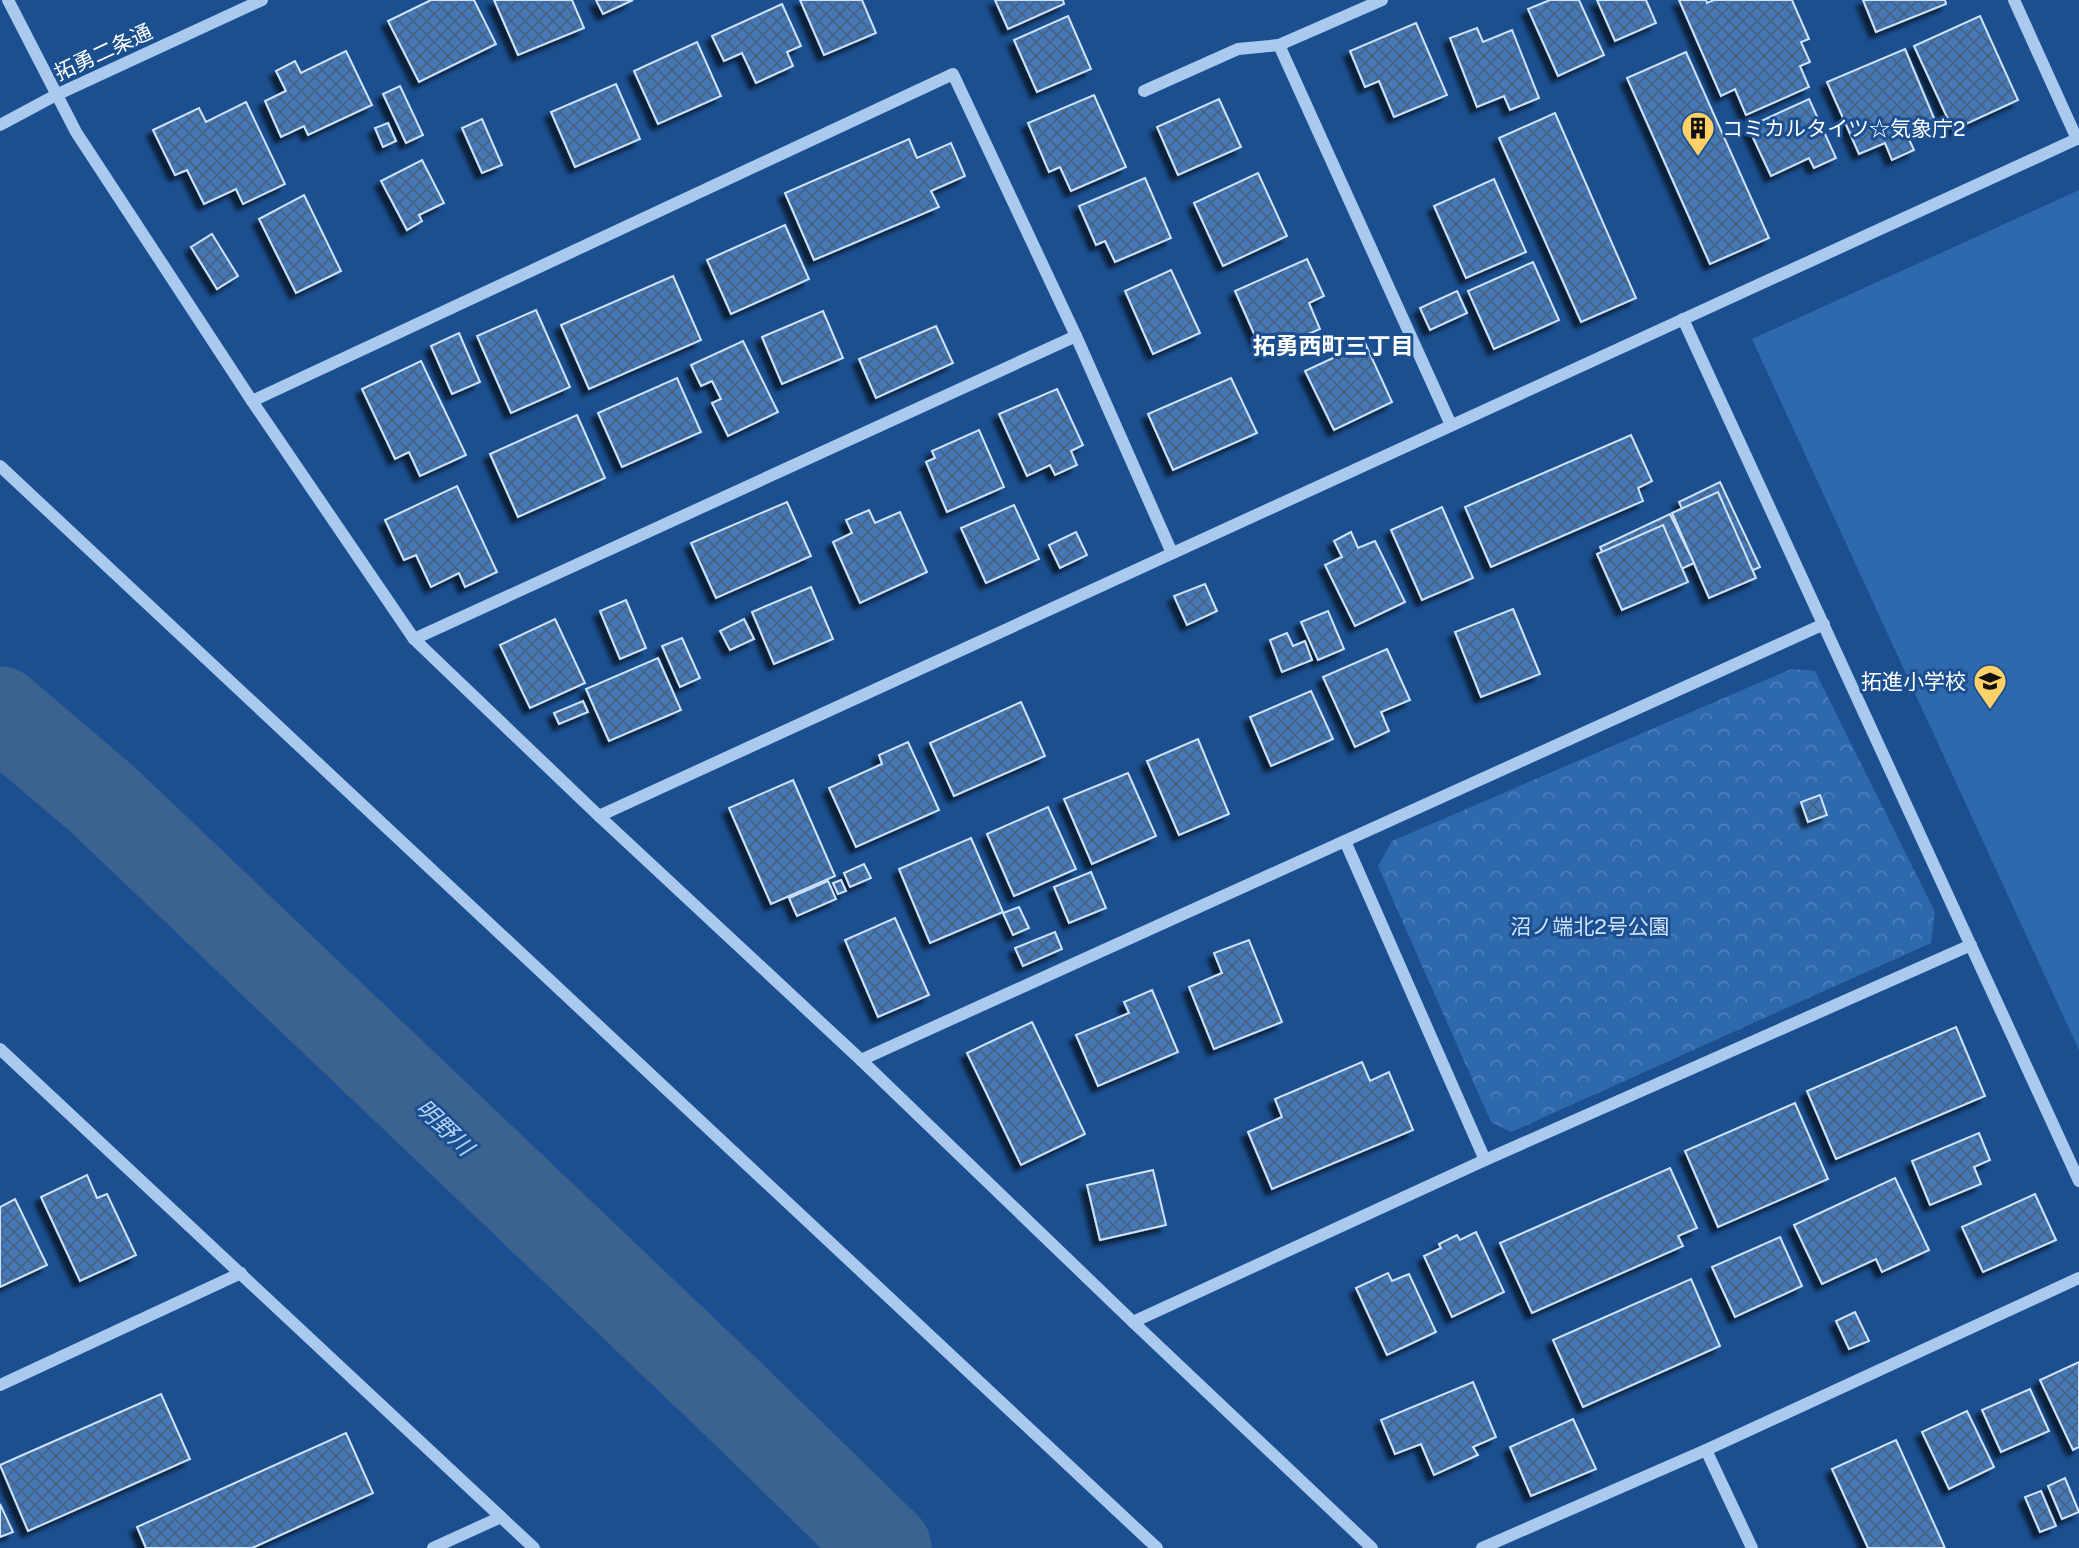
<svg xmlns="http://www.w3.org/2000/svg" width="2079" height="1548" viewBox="0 0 2079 1548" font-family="'Public Sans','Noto Sans JP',sans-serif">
<defs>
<pattern id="park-crowns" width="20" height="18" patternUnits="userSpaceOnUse" patternTransform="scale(1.75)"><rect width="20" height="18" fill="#2e69ad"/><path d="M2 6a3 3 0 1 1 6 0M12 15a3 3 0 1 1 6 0" fill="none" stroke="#4d80b9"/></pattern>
<pattern id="building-cross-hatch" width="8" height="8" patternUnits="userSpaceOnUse" patternTransform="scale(1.75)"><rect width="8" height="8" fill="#4478b7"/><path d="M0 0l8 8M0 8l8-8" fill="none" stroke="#486282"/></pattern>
<filter id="shadow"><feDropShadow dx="-6" dy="6" stdDeviation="2" flood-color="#0009"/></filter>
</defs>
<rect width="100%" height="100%" fill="#1b4f8f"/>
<polygon fill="url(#park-crowns)" points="1791,669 1815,671 1935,912 1931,943 1511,1132 1491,1122 1378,866 1392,841"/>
<polygon fill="#2e69ad" points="2079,190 2079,1050 1752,339"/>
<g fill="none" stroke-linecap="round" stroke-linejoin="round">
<polyline stroke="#3c6290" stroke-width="91" points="0,712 102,799 728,1394 886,1548"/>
</g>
<g fill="url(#building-cross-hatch)" stroke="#cfe3fa" stroke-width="2" filter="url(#shadow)">
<polygon points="431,0 474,0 496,44 419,82 388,21"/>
<polygon points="494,0 572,0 584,28 518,55"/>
<polygon points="596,0 633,0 603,14"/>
<polygon points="800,0 862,0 876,33 824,55"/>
<polygon points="995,0 1063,0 1064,4 1008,29"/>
<polygon points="1550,0 1579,0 1604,55 1558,76 1528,9"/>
<polygon points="1597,0 1646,0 1656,23 1615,41"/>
<polygon points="1679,0 1706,0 1707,3 1714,0 1792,0 1809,39 1801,42 1810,62 1800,66 1809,87 1746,115 1735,89 1721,96"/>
<polygon points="1863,0 1945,0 1946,4 1876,32"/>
<polygon points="782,4 801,46 787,52 793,66 756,83 742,53 724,61 712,36"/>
<polygon points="1068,16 1091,69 1037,92 1014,40"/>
<polygon points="1980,16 2018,100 1953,130 1914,46"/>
<polygon points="1416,23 1447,95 1394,117 1379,81 1365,87 1350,51"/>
<polygon points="1477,28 1483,42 1512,30 1539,98 1510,110 1504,96 1477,107 1450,38"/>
<polygon points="697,42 721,96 658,124 634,71"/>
<polygon points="1905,49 1936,123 1907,135 1914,150 1892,160 1885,143 1859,154 1827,82"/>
<polygon points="346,51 372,105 308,135 304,126 281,137 265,101 286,91 276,71 295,61 301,73"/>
<polygon points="1686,52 1769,238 1710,264 1627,78"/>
<polygon points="616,84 640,139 575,167 551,112"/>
<polygon points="400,86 423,135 406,143 383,94"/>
<polygon points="1094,95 1126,167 1071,191 1060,167 1049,172 1028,123"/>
<polygon points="1219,99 1241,147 1178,175 1157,127"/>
<polygon points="1809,99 1836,158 1814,168 1809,158 1771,176 1748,127"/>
<polygon points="246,102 285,184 243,204 236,189 204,204 187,170 175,175 153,130 199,108 206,122"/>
<polygon points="1555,113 1636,298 1581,322 1499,138"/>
<polygon points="482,119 502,165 482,173 462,128"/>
<polygon points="388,123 396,141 383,147 375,128"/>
<polygon points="909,139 917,158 951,143 965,176 931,191 939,207 814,260 785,193"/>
<polygon points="422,160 444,203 419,215 422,221 407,230 381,181"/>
<polygon points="1258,173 1287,236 1223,266 1194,203"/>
<polygon points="1145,178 1171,238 1115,262 1105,241 1096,245 1079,206"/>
<polygon points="1494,179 1526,252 1466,278 1434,206"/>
<polygon points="304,195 341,271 296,293 259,219"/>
<polygon points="785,225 809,279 731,314 707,260"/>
<polygon points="212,234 238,276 217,289 191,247"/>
<polygon points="1307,259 1324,296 1309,303 1320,329 1263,354 1235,291"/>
<polygon points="1533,262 1559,320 1494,349 1468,291"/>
<polygon points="1171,270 1200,333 1153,354 1125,291"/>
<polygon points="673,276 701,340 589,389 561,325"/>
<polygon points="1457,291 1467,313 1430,330 1420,308"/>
<polygon points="536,310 570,387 511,413 477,336"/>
<polygon points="823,311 843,358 782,384 762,337"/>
<polygon points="936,326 953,363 876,398 859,359"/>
<polygon points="459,333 480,382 452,394 431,346"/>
<polygon points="743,341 778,412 728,436 712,403 721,399 712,381 701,386 691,365"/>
<polygon points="1365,343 1392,402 1334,430 1305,371"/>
<polygon points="421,361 466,455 420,476 409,452 395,459 362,389"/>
<polygon points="677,378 701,432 622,467 598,413"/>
<polygon points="1231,378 1257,433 1173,470 1148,414"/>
<polygon points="1057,389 1083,445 1071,451 1077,465 1055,475 1050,465 1027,476 999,414"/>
<polygon points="577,415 605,478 518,517 490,454"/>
<polygon points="979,430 1004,487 947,512 926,462 935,458 932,451"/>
<polygon points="1631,435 1652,481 1638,488 1643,501 1491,567 1465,507"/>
<polygon points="1720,482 1760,567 1718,586 1679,502"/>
<polygon points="457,486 497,572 465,587 459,573 431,587 416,555 404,560 385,520"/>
<polygon points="1718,492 1756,578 1709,598 1672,513"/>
<polygon points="787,502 811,556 716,598 691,543"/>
<polygon points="1014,505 1039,559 986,583 961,528"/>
<polygon points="1442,507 1473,578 1422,600 1391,530"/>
<polygon points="869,510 875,523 900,512 927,572 860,603 833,542 852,533 846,520"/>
<polygon points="1670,514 1694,563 1623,596 1600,547"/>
<polygon points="1663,525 1688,582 1622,610 1597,554"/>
<polygon points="1076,532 1087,555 1060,568 1049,545"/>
<polygon points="1351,532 1358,548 1375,541 1405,602 1355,626 1325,565 1342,557 1334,541"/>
<polygon points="1205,584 1217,611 1187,625 1174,596"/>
<polygon points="811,587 833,639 774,664 752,612"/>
<polygon points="626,600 646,648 620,659 600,611"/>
<polygon points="1513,609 1540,674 1481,697 1455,632"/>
<polygon points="1328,611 1344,649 1318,660 1301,622"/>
<polygon points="555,619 585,683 530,708 500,645"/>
<polygon points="744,619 754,639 730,650 720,631"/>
<polygon points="1287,633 1293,646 1305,641 1312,660 1282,672 1270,640"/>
<polygon points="682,638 700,678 680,687 662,646"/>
<polygon points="1387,649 1410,700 1381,712 1389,731 1355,747 1323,677"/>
<polygon points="658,658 681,710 609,741 586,689"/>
<polygon points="1311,691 1333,739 1271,766 1250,717"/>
<polygon points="583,701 588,712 559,724 554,713"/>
<polygon points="1021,702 1045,756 954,796 930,743"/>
<polygon points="1198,739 1229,814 1179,835 1147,761"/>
<polygon points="908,742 939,810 856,847 829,788 882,764 879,755"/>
<polygon points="1128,773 1156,836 1092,864 1064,799"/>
<polygon points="793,780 835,876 771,904 729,808"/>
<polygon points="1820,795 1827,815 1808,822 1801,802"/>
<polygon points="1048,807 1076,869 1014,896 987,834"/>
<polygon points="971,838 1003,912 930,943 899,869"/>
<polygon points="864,864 871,878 850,887 844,873"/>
<polygon points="1091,872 1106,908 1069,923 1054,887"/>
<polygon points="841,880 846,891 838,894 833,883"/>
<polygon points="828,881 836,899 797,916 789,898"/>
<polygon points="1019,907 1029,928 1013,935 1003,913"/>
<polygon points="895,918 929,995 878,1017 845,940"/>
<polygon points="1055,932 1062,949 1023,966 1015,948"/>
<polygon points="1249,940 1282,1022 1214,1049 1189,987 1222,973 1214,953"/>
<polygon points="1152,990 1178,1052 1098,1086 1076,1035 1129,1013 1124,1002"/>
<polygon points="1032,1022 1085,1134 1021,1165 967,1053"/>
<polygon points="1956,1027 1985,1096 1836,1159 1807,1091"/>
<polygon points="1362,1062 1370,1081 1389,1072 1413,1130 1272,1189 1248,1132 1282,1117 1275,1099"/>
<polygon points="1795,1103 1828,1179 1718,1227 1685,1151"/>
<polygon points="1979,1133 1990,1160 1974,1167 1981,1184 1930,1205 1912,1161"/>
<polygon points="1670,1168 1697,1228 1678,1236 1683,1246 1532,1313 1500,1243"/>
<polygon points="1153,1170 1166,1225 1100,1240 1087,1185"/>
<polygon points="87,1175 97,1198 107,1194 136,1255 80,1281 41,1197"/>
<polygon points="1895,1178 1929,1250 1882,1272 1876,1259 1822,1284 1794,1225"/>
<polygon points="2035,1194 2056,1240 1983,1272 1962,1227"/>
<polygon points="15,1199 47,1265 0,1287 0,1207"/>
<polygon points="1476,1232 1504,1292 1452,1317 1424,1256 1441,1248 1439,1244 1457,1235 1460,1240"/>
<polygon points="1780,1237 1802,1286 1735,1317 1712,1267"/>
<polygon points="1388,1273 1392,1281 1409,1274 1436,1332 1387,1355 1356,1288"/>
<polygon points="1691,1279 1720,1346 1583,1407 1553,1340"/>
<polygon points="1855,1312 1869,1341 1849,1349 1836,1321"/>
<polygon points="2079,1362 2079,1447 2073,1450 2040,1380"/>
<polygon points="1473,1382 1496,1437 1473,1447 1478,1455 1434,1475 1421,1444 1395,1454 1381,1420"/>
<polygon points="2030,1389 2049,1431 2001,1452 1982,1410"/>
<polygon points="161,1394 190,1459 28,1531 0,1465"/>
<polygon points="1967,1411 1994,1467 1949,1489 1922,1432"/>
<polygon points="1573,1419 1596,1469 1531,1496 1510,1447"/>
<polygon points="346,1433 373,1493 252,1548 146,1548 137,1527"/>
<polygon points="1896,1440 1945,1548 1868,1548 1832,1469"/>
<polygon points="2065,1478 2079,1512 2062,1519 2048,1486"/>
<polygon points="2041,1491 2056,1526 2040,1532 2025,1497"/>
<polygon points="0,1504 13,1532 0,1537"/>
</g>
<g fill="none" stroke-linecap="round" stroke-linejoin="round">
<g stroke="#a9c9ee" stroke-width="12">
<polyline points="8,0 76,132 252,401 414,639 599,816 861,1060 1133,1322 1372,1548"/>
<polyline points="2014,0 2077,139"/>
<polyline points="1279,45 1451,425"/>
<polyline points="1144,91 1238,49 1279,45 1382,0"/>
<polyline points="0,125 56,95 262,0"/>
<polyline points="1683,319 2079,1181"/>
<polyline points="252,401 953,74 1076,336 1172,553"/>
<polyline points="0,466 1157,1548"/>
<polyline points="414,639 1076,336"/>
<polyline points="599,816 2079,138"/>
<polyline points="1345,841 1485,1160"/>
<polyline points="0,1049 534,1548"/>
<polyline points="861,1060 1824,624"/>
<polyline points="1133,1322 1485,1160 1971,945"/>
<polyline points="0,1385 241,1273"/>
<polyline points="1706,1450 1752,1548"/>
<polyline points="433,1548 501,1517"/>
<polyline points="1482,1548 1706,1450 2079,1278"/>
</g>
</g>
<defs>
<symbol id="building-pin" viewBox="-11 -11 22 30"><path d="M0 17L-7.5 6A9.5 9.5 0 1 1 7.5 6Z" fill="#ffd166" stroke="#1b4f8f"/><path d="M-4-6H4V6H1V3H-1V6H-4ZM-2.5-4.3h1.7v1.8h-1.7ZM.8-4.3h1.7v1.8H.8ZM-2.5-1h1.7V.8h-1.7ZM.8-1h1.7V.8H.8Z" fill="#111"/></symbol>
<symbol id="school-pin" viewBox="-11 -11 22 30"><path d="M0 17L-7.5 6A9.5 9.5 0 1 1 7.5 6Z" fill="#ffd166" stroke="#1b4f8f"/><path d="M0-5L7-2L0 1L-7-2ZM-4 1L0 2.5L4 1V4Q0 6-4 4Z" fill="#111"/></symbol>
</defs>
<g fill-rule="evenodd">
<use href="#building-pin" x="1679" y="109" width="38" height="52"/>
<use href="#school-pin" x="1971" y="662" width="38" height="52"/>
</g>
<g text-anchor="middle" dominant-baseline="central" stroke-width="6" stroke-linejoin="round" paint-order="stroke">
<g font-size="21" fill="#fff" stroke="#1b4f8f">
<text transform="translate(103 52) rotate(-25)">拓勇二条通</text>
</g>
<g font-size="21" fill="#fff" stroke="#1b4f8f" text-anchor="start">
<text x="1722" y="128">コミカルタイツ☆気象庁2</text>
<text x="1966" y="681" text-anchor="end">拓進小学校</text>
</g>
<g font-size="21" fill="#cfe3fa" stroke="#1b4f8f">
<text x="1590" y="926">沼ノ端北2号公園</text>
</g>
<g font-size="23" font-weight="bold" fill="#fff" stroke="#1b4f8f">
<text x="1333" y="345">拓勇西町三丁目</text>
</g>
<g font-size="23" font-style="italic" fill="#b5d3f5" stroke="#1b4f8f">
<text transform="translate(445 1127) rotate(44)">明野川</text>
</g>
</g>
</svg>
